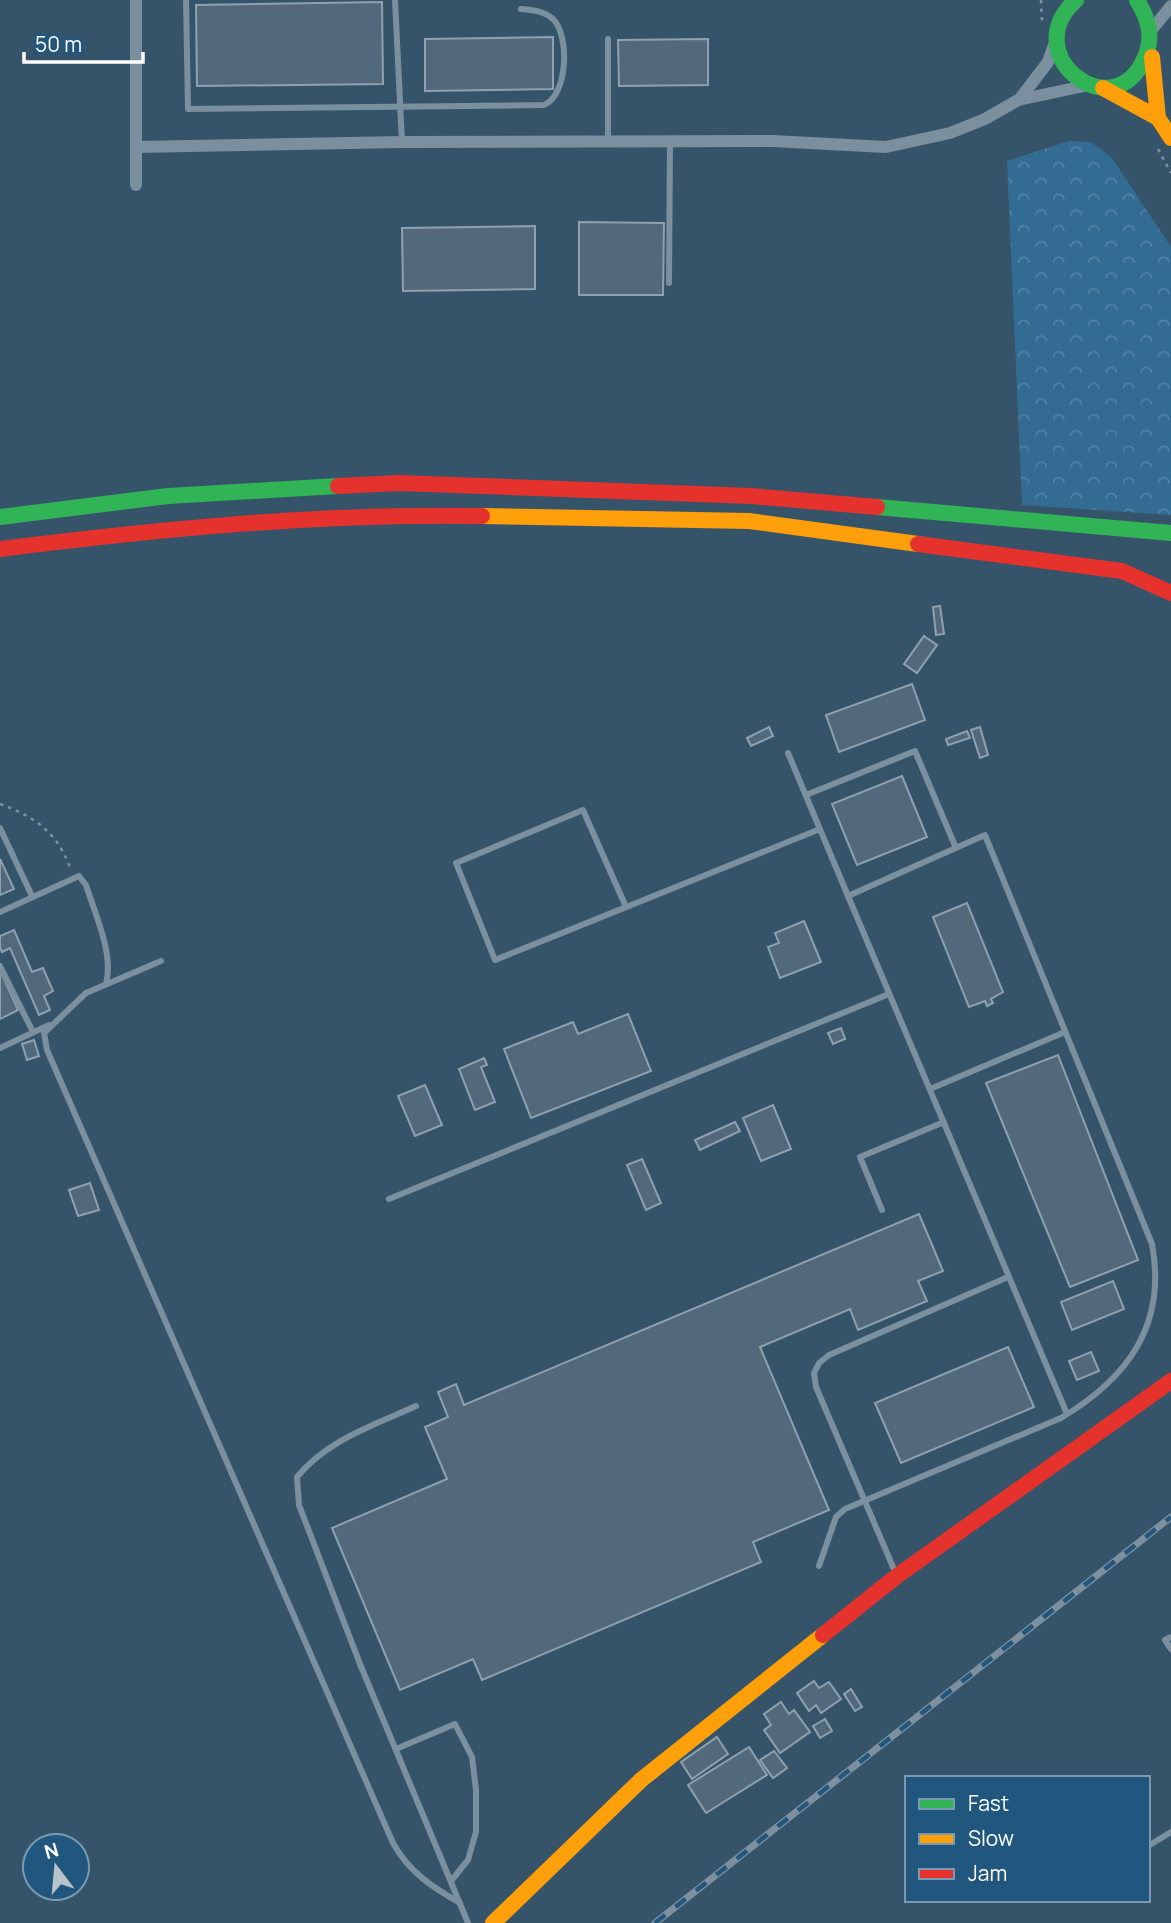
<svg xmlns="http://www.w3.org/2000/svg" width="1171" height="1923" viewBox="0 0 1171 1923" font-family="Manrope,sans-serif">
<defs>
<pattern id="forest-crowns" width="20" height="18" patternUnits="userSpaceOnUse" patternTransform="scale(1.75)"><rect width="20" height="18" fill="#326c93"/><path d="M2 6a3 3 0 1 1 6 0M12 15a3 3 0 1 1 6 0" fill="none" stroke="#5182a3"/></pattern>
</defs>
<rect width="100%" height="100%" fill="#365469"/>
<polygon fill="url(#forest-crowns)" points="1069,141 1091,142 1112,158 1171,247 1171,515 1022,505 1007,161"/>
<g fill="#52697b" stroke="#8fa1ae" stroke-width="2">
<polygon points="382,2 383,84 197,86 196,5"/>
<polygon points="553,37 553,89 425,91 425,39"/>
<polygon points="708,39 708,85 619,86 618,40"/>
<polygon points="579,222 664,223 663,295 579,295"/>
<polygon points="535,226 535,289 403,291 402,228"/>
<polygon points="940,606 944,634 936,635 933,607"/>
<polygon points="924,636 937,645 917,673 904,664"/>
<polygon points="912,684 925,720 839,752 826,715"/>
<polygon points="769,727 773,736 751,746 747,738"/>
<polygon points="980,727 988,755 980,758 971,730"/>
<polygon points="967,731 970,738 948,745 946,739"/>
<polygon points="902,776 927,837 857,865 832,804"/>
<polygon points="0,859 14,889 0,895"/>
<polygon points="967,903 1003,992 991,999 993,1003 987,1006 985,1001 969,1007 933,917"/>
<polygon points="804,921 821,962 780,978 768,947 779,943 775,933"/>
<polygon points="14,930 32,972 43,968 53,991 44,996 50,1010 39,1015 10,948 2,952 0,947 0,936"/>
<polygon points="0,970 18,1010 0,1019"/>
<polygon points="628,1014 651,1071 531,1118 504,1049 573,1022 578,1034"/>
<polygon points="841,1028 845,1039 833,1044 828,1033"/>
<polygon points="34,1040 39,1056 27,1060 22,1044"/>
<polygon points="1058,1055 1138,1260 1070,1287 986,1083"/>
<polygon points="484,1058 487,1065 481,1067 495,1102 475,1110 459,1069"/>
<polygon points="425,1085 442,1125 415,1136 398,1096"/>
<polygon points="773,1105 791,1149 761,1161 743,1118"/>
<polygon points="735,1122 740,1131 700,1150 695,1140"/>
<polygon points="642,1159 661,1203 646,1210 627,1165"/>
<polygon points="90,1183 99,1210 78,1216 69,1190"/>
<polygon points="919,1214 943,1271 918,1281 927,1301 858,1330 850,1309 760,1347 829,1510 753,1542 761,1562 482,1680 473,1659 400,1690 332,1528 447,1479 425,1427 448,1417 438,1392 456,1384 464,1405"/>
<polygon points="1113,1281 1124,1309 1072,1330 1061,1302"/>
<polygon points="1008,1347 1034,1407 901,1463 875,1403"/>
<polygon points="1091,1352 1099,1371 1077,1380 1069,1361"/>
<polygon points="814,1681 819,1688 829,1682 841,1699 821,1713 816,1705 809,1711 797,1693"/>
<polygon points="851,1689 862,1707 855,1711 844,1694"/>
<polygon points="781,1702 789,1714 794,1710 810,1732 780,1753 764,1730 771,1725 764,1714"/>
<polygon points="825,1719 832,1731 820,1738 813,1726"/>
<polygon points="717,1737 728,1754 692,1779 681,1762"/>
<polygon points="749,1747 767,1775 706,1813 688,1785"/>
<polygon points="774,1751 787,1768 773,1778 760,1760"/>
</g>
<g fill="none" stroke-linecap="round" stroke-linejoin="round">
<g stroke="#7b909f" stroke-width="2.5" stroke-dasharray="3.5 5" stroke-linecap="butt">
<polyline points="1041,0 1042,21"/>
<polyline points="1158,149 1171,173"/>
<path d="M0,804C34,816 58,833 70,868"/>
</g>
<g stroke="#7b909f" stroke-width="6">
<path d="M186,0L188,109L544,105C568,95 570,36 553,19C544,11 533,10 521,9"/>
<polyline points="395,0 402,142"/>
<polyline points="608,39 608,141"/>
<polyline points="669,283 670,142"/>
<polyline points="788,753 848,896"/>
<polyline points="806,795 915,751 956,848"/>
<polyline points="0,828 32,896"/>
<polyline points="626,907 583,810 456,863 495,960 820,829"/>
<path d="M0,912L79,876L86,885C95,914 114,954 106,984"/>
<path d="M161,961L86,993L44,1033L47,1050L393,1843C409,1872 432,1887 460,1903"/>
<polyline points="0,966 33,1032"/>
<polyline points="0,1048 49,1025"/>
<polyline points="930,1089 1065,1032"/>
<polyline points="389,1199 889,994"/>
<polyline points="882,1210 860,1157 944,1122"/>
<path d="M416,1406C374,1425 327,1440 297,1477L299,1505L360,1664L468,1923"/>
<path d="M819,1566L836,1517L845,1509L1061,1418C1128,1378 1167,1325 1152,1244L985,835L848,896L1067,1414"/>
<polyline points="896,1574 816,1387 814,1373 819,1363 829,1355 1008,1277"/>
<polyline points="1171,1637 1165,1640 1171,1649"/>
<polyline points="396,1749 455,1724 472,1757 476,1790 476,1832 468,1860 451,1881"/>
<polyline points="1148,1846 1171,1832"/>
</g>
<g stroke="#7b909f" stroke-width="12">
<polyline points="1154,27 1171,6"/>
<polyline points="1019,100 1048,62 1055,42"/>
<polyline points="136,147 402,142 772,141 886,147 950,133 985,119 1018,100 1089,85"/>
<polyline points="136,185 136,0"/>
</g>
<g stroke="#30b455" stroke-width="16">
<path d="M1076,0C1015,55 1115,131 1145,57C1154,36 1148,18 1137,0"/>
<polyline points="877,507 1171,533"/>
<polyline points="0,517 168,496 338,486"/>
</g>
<g stroke="#ff9f0a" stroke-width="16">
<polyline points="1152,57 1158,118 1171,138"/>
<polyline points="1103,88 1158,118"/>
<polyline points="482,516 749,521 918,544"/>
<polyline points="493,1923 641,1780 823,1635"/>
</g>
<g stroke="#e5322d" stroke-width="16">
<polyline points="338,486 399,483 751,496 877,507"/>
<polyline points="918,544 1122,571 1171,593"/>
<path d="M0,549C160,529 320,513 482,516"/>
<polyline points="823,1635 897,1576 1171,1381"/>
</g>
<defs>
<polyline id="rail" points="655,1923 1171,1517"/>
</defs>
<use href="#rail" stroke="#7d909f" stroke-width="7"/>
<use href="#rail" stroke="#21577e" stroke-width="4.5" stroke-dasharray="13" stroke-linecap="butt"/>
</g>
<rect x="905" y="1776" width="245" height="126" fill="#21577e" stroke="#7a9ab2" stroke-width="2"/>
<rect x="919" y="1799" width="35" height="10" fill="#30b455" stroke="#7a9ab2" stroke-width="2"/>
<text x="968" y="1811" font-size="21" fill="#ffffff">Fast</text>
<rect x="919" y="1834" width="35" height="10" fill="#ff9f0a" stroke="#7a9ab2" stroke-width="2"/>
<text x="968" y="1846" font-size="21" fill="#ffffff">Slow</text>
<rect x="919" y="1869" width="35" height="10" fill="#e5322d" stroke="#7a9ab2" stroke-width="2"/>
<text x="968" y="1881" font-size="21" fill="#ffffff">Jam</text>
<g transform="translate(56 1867) rotate(344)"><circle r="33" fill="#21577e" stroke="#7a9ab2" stroke-width="2"/>
<path d="M0-5L12 26L0 18L-12 26Z" fill="#b9c3ca"/>
<text y="-10" font-size="19" font-weight="bold" text-anchor="middle" fill="#ffffff">N</text>
</g>
<path d="M24 52v10h119v-10" fill="none" stroke="#ffffff" stroke-width="3.5"/>
<text x="35" y="52" font-size="21" fill="#ffffff" stroke="#21577e" stroke-width="5" paint-order="stroke">50 m</text>
</svg>
